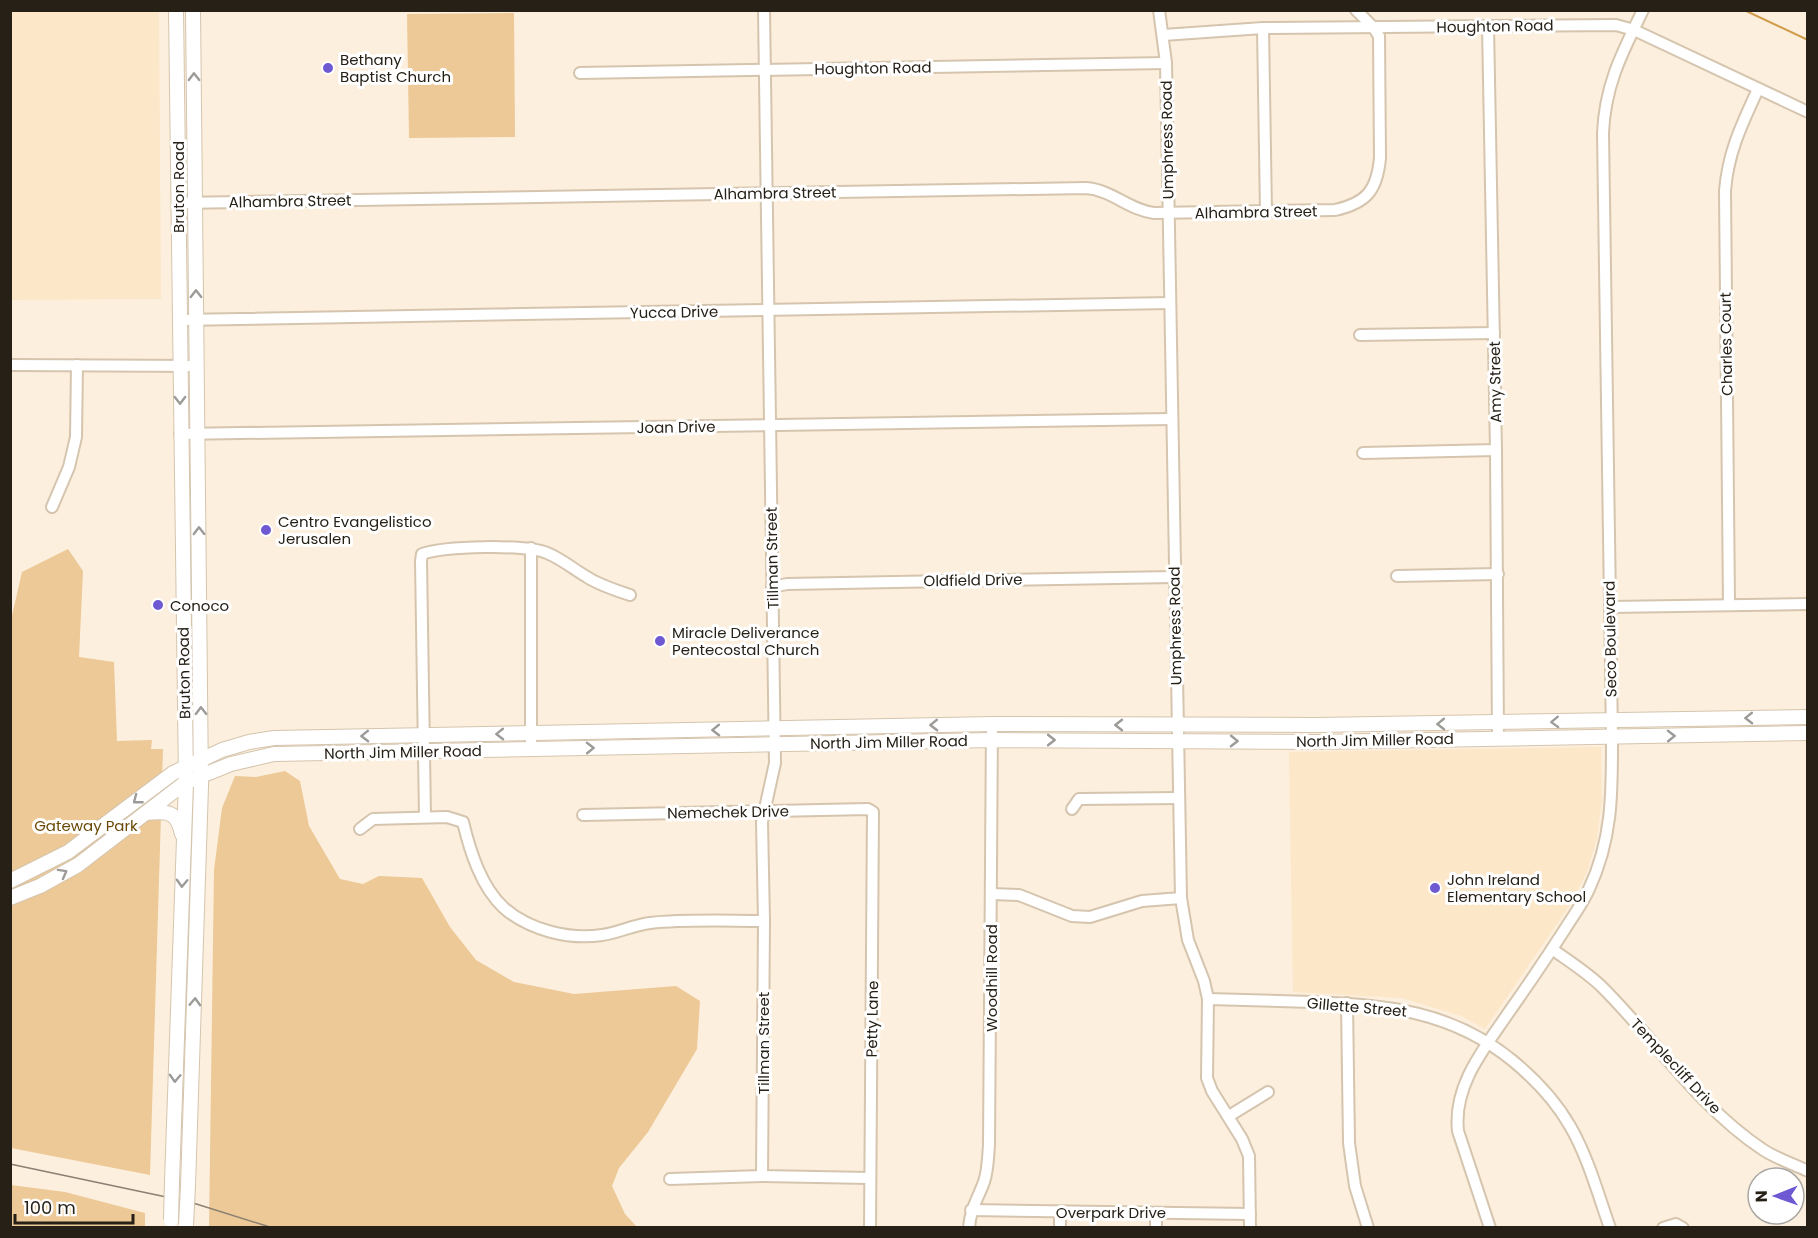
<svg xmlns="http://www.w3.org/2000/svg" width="1818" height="1238" viewBox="0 0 1818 1238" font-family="Poppins,sans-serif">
<rect width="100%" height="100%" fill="#fdefdd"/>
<g fill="#fce7c8">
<polygon points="10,11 159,11 161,299 11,300"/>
<polygon points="1601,747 1602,801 1597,838 1587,872 1570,905 1485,1029 1461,1016 1402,998 1293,992 1289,752"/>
</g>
<g fill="#ecc996">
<polygon points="514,13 515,137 409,138 407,14"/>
<polygon points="68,549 83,571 79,657 114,662 117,741 152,740 151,749 163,749 150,1175 11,1148 11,620 22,572"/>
<polygon points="285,771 300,781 309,826 340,879 363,884 379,876 422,878 450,927 476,960 514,982 574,994 676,986 700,1001 697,1049 648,1132 619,1168 612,1186 625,1214 637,1227 209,1227 214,870 222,808 235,776 256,777"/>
<polygon points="11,1185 65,1192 145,1213 145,1227 11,1227"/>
</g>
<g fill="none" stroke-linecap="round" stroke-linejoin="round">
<polyline stroke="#d09d4c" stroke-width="2" points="1744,10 1808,40"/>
<defs>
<g id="minor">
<polyline points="1159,10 1166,63 1181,898 1188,940 1204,981 1208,999 1207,1078 1212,1091 1242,1139 1249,1156 1250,1228"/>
<polyline points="1488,26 1496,450 1498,738"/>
<polyline points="1263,28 1266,212"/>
<polyline points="1163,35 1263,28 1616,25 1634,30 1808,112"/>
<polyline points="580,73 1166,63"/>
<path d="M178,203L1086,188C1112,190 1129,210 1154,213L1335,210C1367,203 1377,190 1380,158L1379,36L1373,27L1356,10"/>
<polyline points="179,320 1170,303"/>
<polyline points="1360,335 1494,333"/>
<polyline points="10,365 197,366"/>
<polyline points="180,434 1171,419"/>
<polyline points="1363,453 1496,450"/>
<polyline points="52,507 69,467 76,437 77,365"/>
<polyline points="531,548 531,749"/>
<polyline points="1397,576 1498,574"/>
<polyline points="772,587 787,584 1173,577"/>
<path d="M1729,604L1725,191C1728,152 1742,124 1758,89"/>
<polyline points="1610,607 1808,604"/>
<polyline points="1072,809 1079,799 1179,798"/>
<polyline points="583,815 868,809 873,812 870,1228"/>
<path d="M425,817L421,561L422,554C445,546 524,544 547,553C562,559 573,569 587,577C599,585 615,590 630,595"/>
<path d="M360,829L373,819L447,817L463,822C470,851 481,887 504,908C529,930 569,940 602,935C618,933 633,925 650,923C688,919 726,921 764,921"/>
<polyline points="991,894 1019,895 1072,916 1090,917 1142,901 1181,898"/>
<path d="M1552,949C1570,962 1588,973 1603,988C1656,1041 1699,1107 1762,1149C1775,1158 1793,1164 1808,1171"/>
<path d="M1208,999C1242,1000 1277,1001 1312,1002C1388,1005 1452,1011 1513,1061C1536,1080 1555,1100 1570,1126C1588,1157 1598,1194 1610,1228"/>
<polyline points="1347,1003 1349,1143 1355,1186 1368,1228"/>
<polyline points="1229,1116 1268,1092"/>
<polyline points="762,1176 764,921 762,822 775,763 764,10"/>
<polyline points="670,1179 762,1176 870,1178"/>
<polyline points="971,1210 1250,1214"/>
<path d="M969,1228C970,1210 978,1198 984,1182C988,1170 988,1157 989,1145L992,724"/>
<polyline points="1060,1228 1060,1212"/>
<polyline points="1156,1228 1156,1213"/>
<path d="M1490,1228L1458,1131C1453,1085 1484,1049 1509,1012C1528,985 1547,957 1565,929C1573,916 1583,903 1589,889C1613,838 1612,791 1612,737L1603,133C1605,85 1622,53 1643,10"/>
<polyline points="1663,1228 1676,1224 1683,1228"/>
</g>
<g id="major">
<path d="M146,813C168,811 177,811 182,834"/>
<polyline points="10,881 68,852 173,773 222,750 249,742 274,738 992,724 1316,725 1808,717"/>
<polyline points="10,898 40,886 78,865 186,782 231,764 274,754 992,740 1317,742 1808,733"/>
<polyline points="172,1181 186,782 176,10"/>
<polyline points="188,1186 201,786 193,10"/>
</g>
</defs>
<use href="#minor" stroke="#d5c5ae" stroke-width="14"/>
<use href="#major" stroke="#d5c5ae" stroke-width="16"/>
<use href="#minor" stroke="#fff" stroke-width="10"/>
<use href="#major" stroke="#fff" stroke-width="14"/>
<polyline stroke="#8a8073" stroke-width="1.5" points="10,1164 190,1202 273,1228"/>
<defs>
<g id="major-bridge">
<polyline points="171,1220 172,1181"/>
<polyline points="186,1225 188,1186"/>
</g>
</defs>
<use href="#major-bridge" stroke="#d5c5ae" stroke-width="16" stroke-linecap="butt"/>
<use href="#major-bridge" stroke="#fff" stroke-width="14"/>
</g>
<defs><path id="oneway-chevron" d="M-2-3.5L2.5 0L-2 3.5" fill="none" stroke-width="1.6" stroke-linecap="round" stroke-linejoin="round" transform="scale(1.5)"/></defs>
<g stroke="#9d9b97">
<use href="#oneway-chevron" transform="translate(194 77) rotate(-91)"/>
<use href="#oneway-chevron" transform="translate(196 294) rotate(-91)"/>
<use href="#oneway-chevron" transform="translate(180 400) rotate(89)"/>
<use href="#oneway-chevron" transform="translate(199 531) rotate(-91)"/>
<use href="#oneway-chevron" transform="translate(201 711) rotate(-91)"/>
<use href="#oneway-chevron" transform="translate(1749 718) rotate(179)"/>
<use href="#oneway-chevron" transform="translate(1555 722) rotate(178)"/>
<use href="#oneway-chevron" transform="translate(1441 724) rotate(179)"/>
<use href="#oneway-chevron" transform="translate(934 725) rotate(179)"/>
<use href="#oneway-chevron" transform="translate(1119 725) rotate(-180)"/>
<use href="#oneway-chevron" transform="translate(716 730) rotate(179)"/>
<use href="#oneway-chevron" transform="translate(500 734) rotate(179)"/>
<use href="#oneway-chevron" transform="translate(365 736) rotate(179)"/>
<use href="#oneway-chevron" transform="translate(1671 736) rotate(-1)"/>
<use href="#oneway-chevron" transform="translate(1051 740)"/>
<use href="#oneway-chevron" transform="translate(1234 741) rotate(1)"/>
<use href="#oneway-chevron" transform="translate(590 748) rotate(-1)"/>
<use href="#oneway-chevron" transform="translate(137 800) rotate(142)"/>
<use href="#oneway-chevron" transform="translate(63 873) rotate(-29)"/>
<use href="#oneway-chevron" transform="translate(182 883) rotate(92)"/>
<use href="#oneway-chevron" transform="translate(195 1002) rotate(-88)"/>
<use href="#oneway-chevron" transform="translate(175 1078) rotate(92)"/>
</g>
<g fill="#6e59d3" stroke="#fff" stroke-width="2">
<circle cx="328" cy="68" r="6"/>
<circle cx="266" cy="530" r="6"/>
<circle cx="158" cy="605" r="6"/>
<circle cx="660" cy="641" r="6"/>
<circle cx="1435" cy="888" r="6"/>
</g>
<g text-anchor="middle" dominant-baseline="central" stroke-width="6" stroke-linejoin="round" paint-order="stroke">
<g font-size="15" fill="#262017" stroke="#fff">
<text transform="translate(1495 26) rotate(-1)">Houghton Road</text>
<text transform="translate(873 68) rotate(-1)">Houghton Road</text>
<text transform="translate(1167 140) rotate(-91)">Umphress Road</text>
<text transform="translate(178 187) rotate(-90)">Bruton Road</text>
<text transform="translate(775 193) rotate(-1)">Alhambra Street</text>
<text transform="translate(290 201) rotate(-1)">Alhambra Street</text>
<text transform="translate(1256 212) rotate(-1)">Alhambra Street</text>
<text transform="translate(674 312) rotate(-1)">Yucca Drive</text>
<text transform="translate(1726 344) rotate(-91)">Charles Court</text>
<text transform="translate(1495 382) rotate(-91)">Amy Street</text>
<text transform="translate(676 427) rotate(-1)">Joan Drive</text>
<text transform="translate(772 558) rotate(-91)">Tillman Street</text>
<text transform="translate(973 580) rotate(-1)">Oldfield Drive</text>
<text transform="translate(1175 626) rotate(-91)">Umphress Road</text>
<text transform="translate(1610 639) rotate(-91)">Seco Boulevard</text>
<text transform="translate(184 673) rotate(-91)">Bruton Road</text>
<text transform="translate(1375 740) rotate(-1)">North Jim Miller Road</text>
<text transform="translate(889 742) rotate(-1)">North Jim Miller Road</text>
<text transform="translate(403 752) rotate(-1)">North Jim Miller Road</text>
<text transform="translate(728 812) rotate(-1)">Nemechek Drive</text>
<text transform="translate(991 978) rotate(-90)">Woodhill Road</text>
<text transform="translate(1357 1007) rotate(5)">Gillette Street</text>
<text transform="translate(872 1019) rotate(-89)">Petty Lane</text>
<text transform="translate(763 1043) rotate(-90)">Tillman Street</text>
<text transform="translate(1676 1066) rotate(47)">Templecliff Drive</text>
<text x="1111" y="1212">Overpark Drive</text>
</g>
<g font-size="15" fill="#262017" stroke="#fff" text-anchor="start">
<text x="340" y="59">Bethany<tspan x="340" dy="17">Baptist Church</tspan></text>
<text x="278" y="521">Centro Evangelistico<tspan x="278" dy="17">Jerusalen</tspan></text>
<text x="170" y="605">Conoco</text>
<text x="672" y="632">Miracle Deliverance<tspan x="672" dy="17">Pentecostal Church</tspan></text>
<text x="1447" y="879">John Ireland<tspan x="1447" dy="17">Elementary School</tspan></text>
</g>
<g font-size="15" fill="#6b4907" stroke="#fff">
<text x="86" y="825">Gateway Park</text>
</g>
</g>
<rect width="1818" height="1238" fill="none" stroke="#262017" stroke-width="24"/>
<g transform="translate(1776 1196) rotate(269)"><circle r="28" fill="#ffffff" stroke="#a8a6a2" stroke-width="1.5"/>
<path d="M0-4.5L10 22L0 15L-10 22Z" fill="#6e59d3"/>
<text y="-9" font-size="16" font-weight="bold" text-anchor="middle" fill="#262017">N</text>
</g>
<path d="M15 1214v9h118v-9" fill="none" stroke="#262017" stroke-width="3"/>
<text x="24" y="1214" font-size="18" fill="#262017" stroke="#ffffff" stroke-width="4.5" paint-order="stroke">100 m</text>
</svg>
